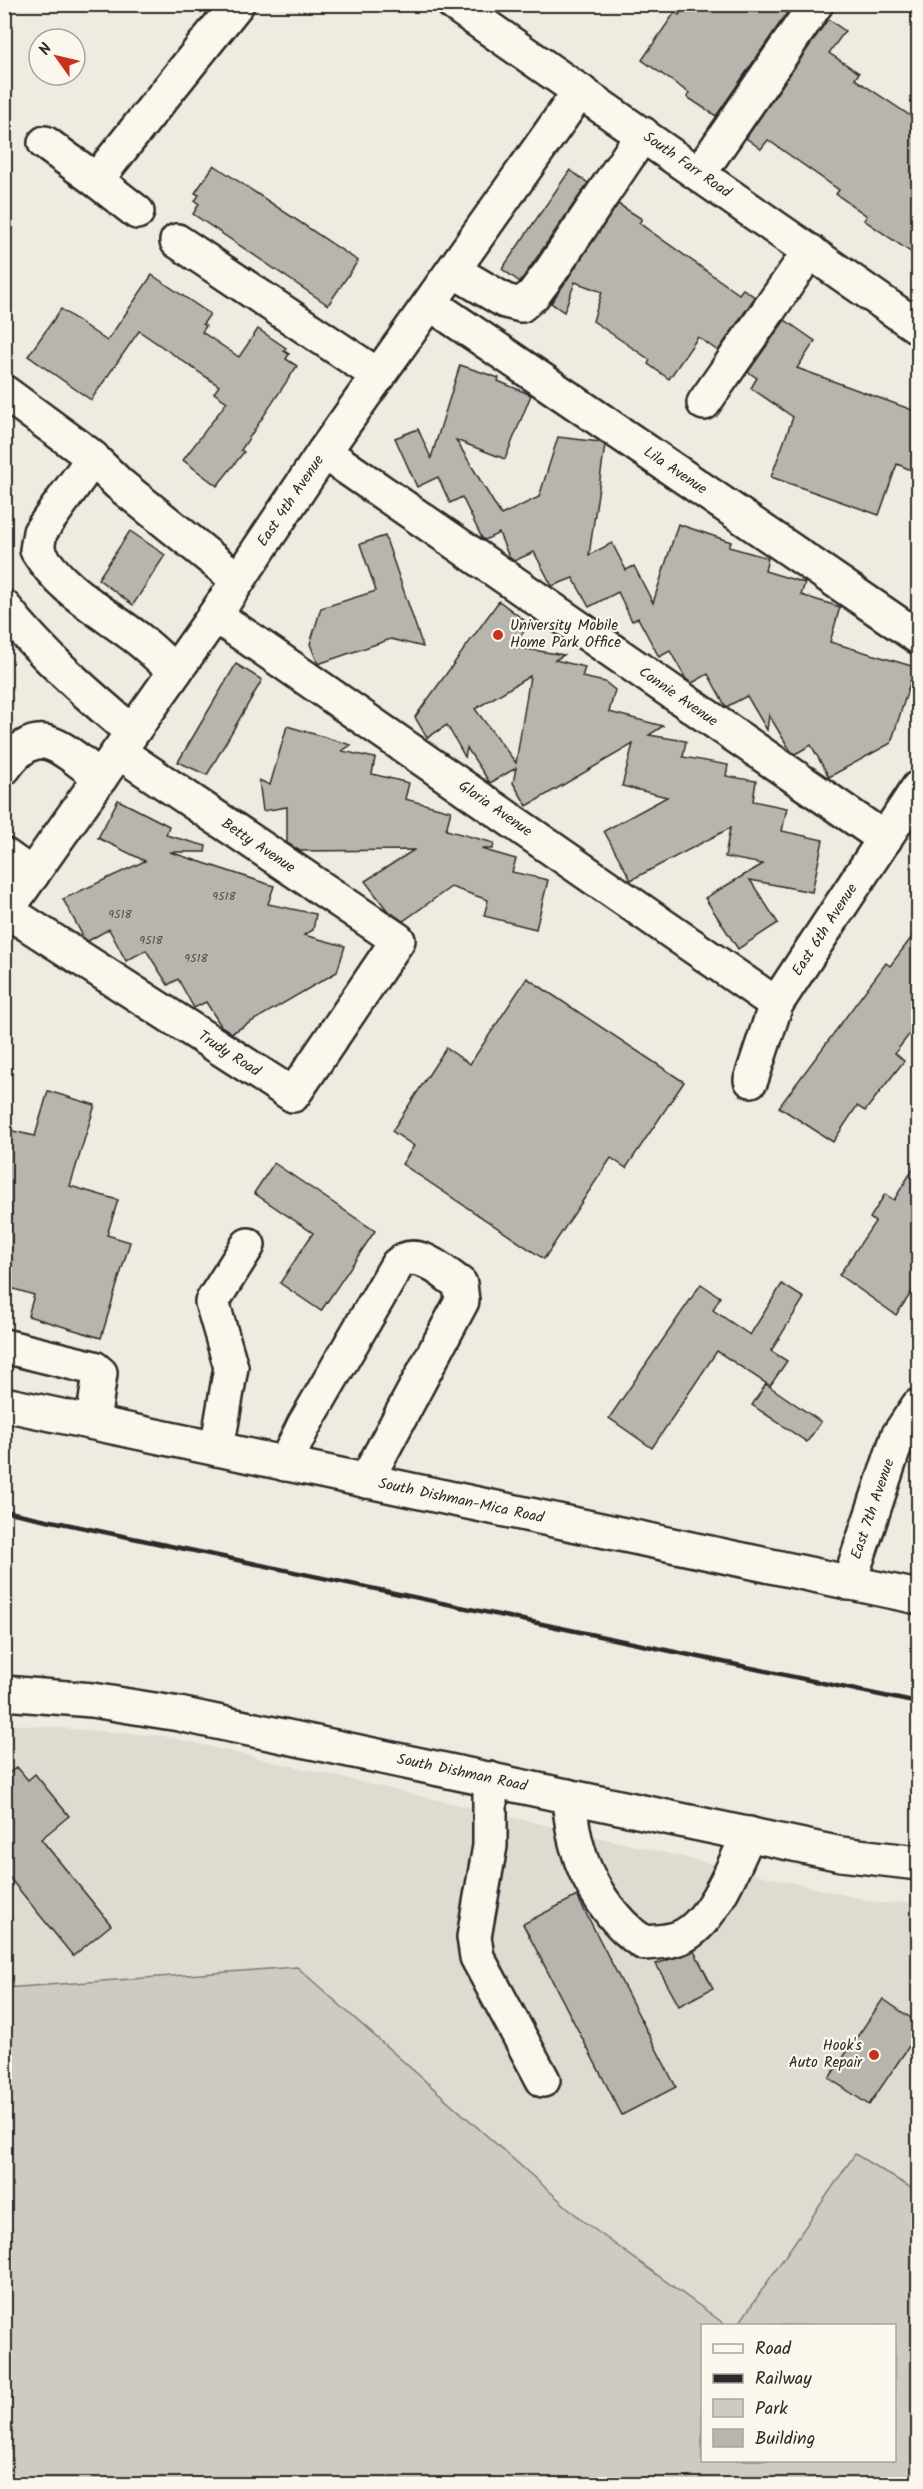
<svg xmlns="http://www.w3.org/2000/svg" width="923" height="2489" viewBox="0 0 923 2489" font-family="Kalam,sans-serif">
<rect width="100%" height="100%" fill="#eeebe0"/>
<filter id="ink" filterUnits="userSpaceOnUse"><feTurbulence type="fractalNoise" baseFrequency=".0167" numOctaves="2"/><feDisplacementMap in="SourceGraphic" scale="12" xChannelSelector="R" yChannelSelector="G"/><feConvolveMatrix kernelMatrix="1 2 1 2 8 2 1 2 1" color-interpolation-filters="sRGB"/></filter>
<g filter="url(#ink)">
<polygon fill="#dedbd1" points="8,1724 164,1736 879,1903 918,1902 918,2192 855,2154 738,2325 726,2325 583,2221 297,1967 5,1988 4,1725"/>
<polygon fill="#cecbc2" stroke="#7c7b76" stroke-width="1.5" points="297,1967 583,2221 726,2325 702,2326 702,2460 894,2460 894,2326 738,2325 855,2154 918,2192 918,2484 5,2484 5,1988"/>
<g fill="#b8b5ae" stroke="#2b2b2b" stroke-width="1.5" fill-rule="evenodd">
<polygon points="687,4 793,4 716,116 687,97 689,93 642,60 675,12 679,15"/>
<polygon points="828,19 845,31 829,53 859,73 855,79 918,121 918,257 864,220 867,216 836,194 839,190 768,140 761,149 746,138"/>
<polygon points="214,165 358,261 328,305 193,214 199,204 195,201 199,195 195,193"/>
<polygon points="570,170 588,183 520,282 502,269"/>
<polygon points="618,204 642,219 639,223 739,294 743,289 755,297 718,351 698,337 669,379 648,364 650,360 593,321 602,292 575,282 564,312 551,303"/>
<polygon points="152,275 210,314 203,324 206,326 202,332 239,357 258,329 286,348 284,351 289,354 286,359 297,366 241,450 244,452 217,486 183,460 227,402 214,393 219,386 139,331 91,400 28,356 61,309 107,341"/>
<polygon points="785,320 815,341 797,368 918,412 918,473 897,464 879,515 771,477 793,417 751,388 757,378 748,372"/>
<polygon points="460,365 499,378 498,381 531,395 505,459 456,440 501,515 539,497 558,437 600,442 605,445 589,555 612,543 626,570 634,566 653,603 678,524 731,542 729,547 768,558 765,571 805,583 801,595 840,607 830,642 915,667 891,743 829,777 811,745 795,754 790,750 769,715 767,730 747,696 726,707 708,674 692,683 686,679 670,651 659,657 638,618 632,621 618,592 589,607 573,578 552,586 534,552 514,561 509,557 499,533 485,540 482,538 462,497 450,503 438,477 417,487 395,438 418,429 431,458"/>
<polygon points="130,531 165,555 133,605 98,579"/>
<polygon points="385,536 423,647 391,639 318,664 310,644 321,608 376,591 360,544"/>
<path d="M499,601L529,624L513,647L564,655L555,660L585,667L582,677L605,682L615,690L609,712L663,726L649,735L686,741L683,757L728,765L726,776L756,781L753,801L787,808L782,831L823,840L812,892L750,880L778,923L738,949L705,898L763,864L725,857L730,828L631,880L604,831L667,797L622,786L633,744L527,806L513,783L516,768L490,783L467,748L465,757L447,725L427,738L415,717ZM530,676L516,763L475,709Z"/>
<polygon points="236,664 262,680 207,775 178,762"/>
<polygon points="287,726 351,745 342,751 375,758 372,774 409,783 405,799 451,811 446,830 494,843 493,849 481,849 516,859 512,872 548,880 536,929 484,916 488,900 451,887 403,921 387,910 365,881 414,850 300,851 287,843 287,807 263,811 259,780 270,785"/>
<polygon points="118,800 169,826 166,835 206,846 205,852 170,852 274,886 268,904 316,914 313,930 304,935 345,946 337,972 232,1033 221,1026 206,1002 194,1008 178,979 168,985 146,950 126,961 109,929 88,941 84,938 63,899 145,861 98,838"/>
<polygon points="918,929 918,1023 895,1053 904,1061 865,1111 857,1106 833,1142 779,1107 886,963 890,966"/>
<polygon points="527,978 684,1082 626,1168 611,1158 544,1259 402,1164 414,1146 392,1131 446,1048 470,1064"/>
<polygon points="48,1091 95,1105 70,1186 118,1200 107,1235 130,1242 101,1338 28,1316 34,1295 4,1286 4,1129 35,1136"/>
<polygon points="918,1161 918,1283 896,1315 839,1275 875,1222 870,1218 885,1194 894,1200"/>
<polygon points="274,1163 375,1231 321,1311 280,1283 313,1233 254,1193"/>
<polygon points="701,1284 720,1297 713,1310 750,1335 782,1284 804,1298 771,1351 787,1361 770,1386 717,1351 652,1448 609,1418"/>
<polygon points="766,1384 821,1422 807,1442 752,1405"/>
<polygon points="17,1767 28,1780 35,1774 69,1816 41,1839 111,1925 73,1956 4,1871 4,1777"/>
<polygon points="577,1896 676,2087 622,2115 523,1924"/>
<polygon points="694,1951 713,1988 679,2006 656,1964"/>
<polygon points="883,1999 918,2023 918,2033 869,2105 829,2078"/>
</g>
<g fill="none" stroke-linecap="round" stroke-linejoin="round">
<defs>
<g id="minor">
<polyline points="454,4 918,327"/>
<polyline points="45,143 96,180 237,4"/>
<polyline points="699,174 816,4"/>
<polyline points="96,180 137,212"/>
<polyline points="177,241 379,376"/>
<polyline points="454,271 505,301 521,305 533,295 551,271 643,134"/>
<polyline points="431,304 918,637"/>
<polyline points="4,392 87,453 119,484 238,580"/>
<polyline points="704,403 810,251"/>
<polyline points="324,452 885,839"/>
<path d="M93,458L40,532L37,550C61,590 100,610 137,638C150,648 162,660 175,671"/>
<path d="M4,607C42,655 86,693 132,732"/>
<polyline points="215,615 776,1004"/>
<path d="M4,768C40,718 61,750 101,777"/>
<polyline points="4,855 32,875"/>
<polyline points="7,911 293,1095 398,940 119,752"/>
<polyline points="4,914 215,615 324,452 580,91"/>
<polyline points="751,1080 776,1004 918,788"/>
<polyline points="4,1346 94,1368 100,1373 93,1422"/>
<polyline points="217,1449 231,1367 212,1302 248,1245"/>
<path d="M285,1464L304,1425L397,1265C417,1246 442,1272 460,1284L462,1301L366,1481"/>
<polyline points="849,1583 898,1436 918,1406"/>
<polyline points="4,1693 92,1700 179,1714 841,1854 918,1863"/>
<polyline points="490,1779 490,1846 474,1937 477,1957 543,2080"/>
<path d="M568,1796C571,1812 572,1830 577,1846C586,1882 613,1923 644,1943C656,1942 670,1942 681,1937C713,1923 734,1864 749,1834"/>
</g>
<polyline id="major" points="4,1404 918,1597"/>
</defs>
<use href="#minor" stroke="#2b2b2b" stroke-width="38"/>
<use href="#major" stroke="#2b2b2b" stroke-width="38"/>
<use href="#minor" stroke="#fbf7ec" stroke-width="33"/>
<use href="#major" stroke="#fbf7ec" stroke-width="33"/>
<polyline stroke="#2b2b2b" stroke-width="4.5" points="4,1511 918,1703"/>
</g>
</g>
<g fill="#c8321e" stroke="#fbf7ec" stroke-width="2">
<circle cx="498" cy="635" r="6"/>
<circle cx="874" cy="2055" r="6"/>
</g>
<g text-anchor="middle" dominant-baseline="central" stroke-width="4.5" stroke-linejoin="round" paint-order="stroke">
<g font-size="12" fill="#4e4e4c">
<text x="224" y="896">9518</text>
<text x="120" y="914">9518</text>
<text x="151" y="940">9518</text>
<text x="196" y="958">9518</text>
</g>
<g font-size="15" fill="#2b2b2b" stroke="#fbf7ec">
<text transform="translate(687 165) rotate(35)">South Farr Road</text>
<text transform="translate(675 471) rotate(34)">Lila Avenue</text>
<text transform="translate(291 501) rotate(-56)">East 4th Avenue</text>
<text transform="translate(678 697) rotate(35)">Connie Avenue</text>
<text transform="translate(495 809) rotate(35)">Gloria Avenue</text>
<text transform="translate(258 846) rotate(34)">Betty Avenue</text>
<text transform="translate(825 930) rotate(-57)">East 6th Avenue</text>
<text transform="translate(229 1054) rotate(33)">Trudy Road</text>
<text transform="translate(461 1501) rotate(12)">South Dishman-Mica Road</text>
<text transform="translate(873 1509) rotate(-71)">East 7th Avenue</text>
<text transform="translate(462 1773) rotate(12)">South Dishman Road</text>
</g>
<g font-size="15" fill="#2b2b2b" stroke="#fbf7ec" text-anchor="start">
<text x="510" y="626">University Mobile<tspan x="510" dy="17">Home Park Office</tspan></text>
<text x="862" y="2046" text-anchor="end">Hook's<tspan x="862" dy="17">Auto Repair</tspan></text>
</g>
</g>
<rect width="923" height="2489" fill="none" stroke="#fbf7ec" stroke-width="24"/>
<rect x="12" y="12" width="899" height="2465" fill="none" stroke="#2b2b2b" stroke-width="2" filter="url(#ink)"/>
<rect x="701" y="2324" width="195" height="138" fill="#fbf7ec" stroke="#a8a59f" stroke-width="1.5"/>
<rect x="713" y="2344" width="30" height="9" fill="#fbf7ec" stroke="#a8a59f" stroke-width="1.5"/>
<text x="755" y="2354" font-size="18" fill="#2b2b2b">Road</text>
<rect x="713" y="2374" width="30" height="9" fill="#2b2b2b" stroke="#a8a59f" stroke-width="1.5"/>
<text x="755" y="2384" font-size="18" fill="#2b2b2b">Railway</text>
<rect x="713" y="2399" width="30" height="18" fill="#cecbc2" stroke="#a8a59f" stroke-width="1.5"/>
<text x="755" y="2414" font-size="18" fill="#2b2b2b">Park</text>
<rect x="713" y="2429" width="30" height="18" fill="#b8b5ae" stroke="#a8a59f" stroke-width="1.5"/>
<text x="755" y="2444" font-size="18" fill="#2b2b2b">Building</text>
<g transform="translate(57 57) rotate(304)"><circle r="28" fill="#fbf7ec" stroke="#a8a59f" stroke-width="1.5"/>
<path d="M0-4.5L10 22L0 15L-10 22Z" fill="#c8321e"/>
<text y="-9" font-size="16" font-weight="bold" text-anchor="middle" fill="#2b2b2b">N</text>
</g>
</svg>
